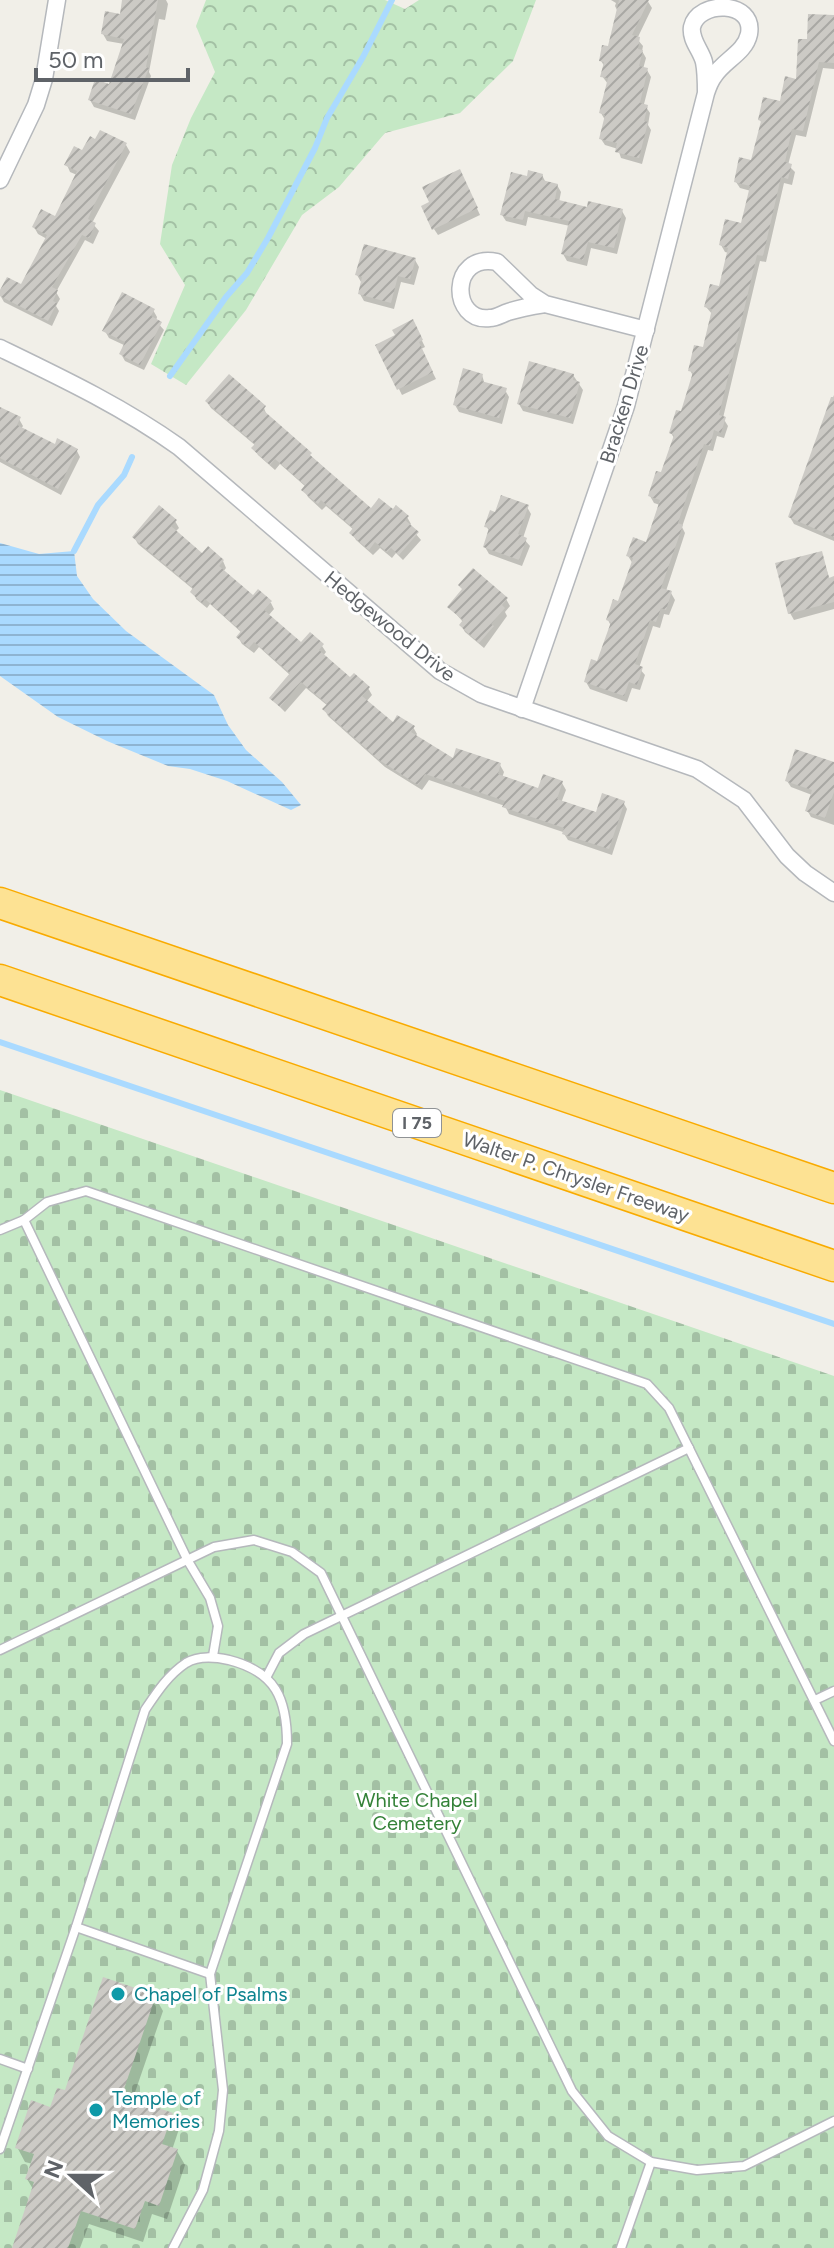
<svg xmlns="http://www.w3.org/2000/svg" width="834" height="2248" viewBox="0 0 834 2248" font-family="Figtree,sans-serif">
<defs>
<pattern id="forest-crowns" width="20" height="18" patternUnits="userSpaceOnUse" patternTransform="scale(2)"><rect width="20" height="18" fill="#c5e8c5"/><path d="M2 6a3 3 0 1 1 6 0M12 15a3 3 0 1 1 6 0" fill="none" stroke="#a3c0a4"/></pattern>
<pattern id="cemetery-stones" width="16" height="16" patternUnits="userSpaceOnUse" patternTransform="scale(2)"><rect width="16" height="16" fill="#c5e8c5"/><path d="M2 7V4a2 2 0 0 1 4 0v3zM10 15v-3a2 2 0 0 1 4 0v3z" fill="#a3c0a4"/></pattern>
<pattern id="water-rules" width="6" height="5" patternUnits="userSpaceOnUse" patternTransform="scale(2)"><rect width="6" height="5" fill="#aadaff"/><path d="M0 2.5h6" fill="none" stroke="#8eb4d2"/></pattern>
<pattern id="building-hatch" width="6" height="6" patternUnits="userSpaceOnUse" patternTransform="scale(2)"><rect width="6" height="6" fill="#cccac5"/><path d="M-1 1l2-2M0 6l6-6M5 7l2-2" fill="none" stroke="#a9a8a4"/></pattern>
</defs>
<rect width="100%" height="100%" fill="#f1efe8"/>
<polygon fill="url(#forest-crowns)" points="206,0 385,0 405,9 419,0 536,0 513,61 460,113 385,133 339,187 302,215 246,310 186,385 151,364 185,285 160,244 172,165 191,118 215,72 196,26"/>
<polygon fill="url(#cemetery-stones)" points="0,1090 834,1376 834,2248 0,2248"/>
<polygon fill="url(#water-rules)" points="0,543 39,554 74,551 77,576 93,599 126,631 214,695 228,725 246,750 282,782 301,805 291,810 227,781 190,769 168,766 107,741 58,717 0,676"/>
<g fill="#0003">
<polygon points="124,0 166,0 168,4 165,20 159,19 149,72 151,76 135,120 94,107 90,100 111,86 124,44 107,41 103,34 121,16"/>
<polygon points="611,0 647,0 652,8 637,39 643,46 642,51 646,58 643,69 647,70 651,77 644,104 650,113 648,125 651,130 642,164 621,158 618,149 605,145 601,139 605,120 601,113 608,84 602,76 605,67 601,61 609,48 618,12 615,6 616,3"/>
<polygon points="834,17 834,69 823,68 806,137 796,135 788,165 795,172 792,185 784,183 766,262 760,261 723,418 728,426 724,438 717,436 713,451 708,450 682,527 685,533 666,591 671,593 675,600 669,615 664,614 660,628 653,626 639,668 645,675 640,690 632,688 627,702 590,689 586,682 599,664 611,626 608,620 620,604 633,564 628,556 647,544 660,505 654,503 650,496 662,475 674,438 671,433 682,414 693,376 690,370 705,350 713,315 706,307 720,289 729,253 725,252 721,245 743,226 751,191 740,188 736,182 752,162 762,124 760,120 781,103 798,81 809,41"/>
<polygon points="126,145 130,152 92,223 99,231 93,244 85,240 56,292 60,299 56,306 59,311 52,326 4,302 0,295 22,287 47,239 38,234 34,227 56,219 77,175 70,172 67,165 83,153"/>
<polygon points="542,175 546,183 557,185 561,192 559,202 588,210 622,211 626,218 617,254 591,248 587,266 567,261 563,254 570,226 528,217 526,226 506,221 502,215 528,178"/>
<polygon points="463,178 480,215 438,235 434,229"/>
<polygon points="415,260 419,267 414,285 401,282 394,309 364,301 360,294 361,282 357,275"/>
<polygon points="153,310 157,317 156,321 164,330 144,370 125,361 121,354 126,346 109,338 105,331"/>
<polygon points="413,322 425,347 421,349 436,379 402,395 399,389 397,336"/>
<polygon points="482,375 485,385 505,390 509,397 502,424 459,412 455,405"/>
<polygon points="573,375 583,390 573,424 523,411 519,404"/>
<polygon points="834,395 834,541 794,524 790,517"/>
<polygon points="207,402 264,408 267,416 371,511 393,512 407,517 411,524 409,526 421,540 403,560 396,553 392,558 380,548 373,555 356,540 352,533 354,530 326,506 322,510 308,497 304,490 306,487 280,464 275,470 258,455 254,448 256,446 211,408"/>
<polygon points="0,409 19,419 23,426 21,429 56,447 77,451 80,457 61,495 0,462"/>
<polygon points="527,507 531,514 523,538 530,546 522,566 489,554 485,547 490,532 486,526 497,514"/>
<polygon points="175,521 179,528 175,532 202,556 223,561 226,568 223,572 253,598 271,603 274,609 268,616 302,645 322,646 326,652 323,656 350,680 368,688 372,695 366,702 393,725 413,727 417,734 415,737 454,761 500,765 504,772 502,778 540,790 562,783 566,790 561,803 597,815 623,802 627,809 612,855 568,840 563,832 509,814 505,806 429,780 422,790 385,767 328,716 325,710 328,706 306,688 285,712 271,698 290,675 259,647 254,653 242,644 238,637 242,633 210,604 207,608 196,599 194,590 138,544 134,537"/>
<polygon points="821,553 830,580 834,580 834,609 794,620 790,613"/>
<polygon points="506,599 510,606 505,612 507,616 484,648 465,632 461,625 463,622 450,607"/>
<polygon points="834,765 834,825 811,817 807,810 812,795 791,787 787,781"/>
<polygon points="155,1997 163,2011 132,2101 171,2114 179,2129 172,2150 177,2151 185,2165 167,2219 152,2214 143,2242 89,2224 80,2248 14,2248 33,2189 27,2179 33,2164 25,2162 17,2147"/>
</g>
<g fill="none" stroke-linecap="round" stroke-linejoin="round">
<g stroke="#aadaff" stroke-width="6">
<polyline points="170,376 226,297 247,273 268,238 315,148 327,118 363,57 392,0"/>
<polyline points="74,551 98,505 124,475 132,457"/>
<polyline points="0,1042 834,1324"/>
</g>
</g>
<g fill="url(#building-hatch)">
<polygon points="122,0 158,0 146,67 149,68 131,114 88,100 95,79 109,84 124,39 101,34 105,11 120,14"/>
<polygon points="619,0 649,0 632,35 640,37 638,49 643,50 639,66 648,68 640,103 648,105 644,121 648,122 639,158 615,152 617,143 599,139 605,115 599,113 608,78 600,77 604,62 599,61 602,45 608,46"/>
<polygon points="808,14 834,15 834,63 819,62 803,131 792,129 785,162 792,164 788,179 781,177 763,256 757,255 719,415 726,417 721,433 714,430 710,446 704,444 678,523 683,525 661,588 672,591 666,610 661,608 656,622 650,620 635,664 643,667 637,685 629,682 624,696 584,682 591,659 597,661 611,622 606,620 613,599 618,601 633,558 626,556 633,537 646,542 660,500 648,496 656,471 661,472 674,435 669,433 676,410 681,411 693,372 688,371 694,345 703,347 712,309 704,307 710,284 719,286 728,248 719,245 725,219 741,223 750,186 734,182 739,157 751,160 761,121 758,120 763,97 780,101 785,76 796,79 798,39 807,39"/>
<polygon points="100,130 127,143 94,205 88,219 96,223 89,238 82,235 52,287 58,290 53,301 57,303 48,321 0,296 0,290 7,277 21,284 47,235 32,227 41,209 55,216 77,171 64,165 74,146 82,150 90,136 95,139"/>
<polygon points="460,169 478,208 432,230 421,206 429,202 422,187"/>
<polygon points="528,170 543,174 542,180 558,184 555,199 587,207 588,201 623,209 614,248 588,242 583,260 561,254 569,221 525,211 523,220 500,215 511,172 527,176"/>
<polygon points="364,244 416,258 410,279 398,276 391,303 358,294 362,277 355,275"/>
<polygon points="122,292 155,309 151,316 162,322 140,365 119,354 125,342 102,331"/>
<polygon points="413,319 423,340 419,342 433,372 397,390 375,345 395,335 392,330"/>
<polygon points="529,361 574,374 573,380 580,382 570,418 517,404"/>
<polygon points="463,368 483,374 481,381 507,388 499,418 453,405"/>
<polygon points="229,374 266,406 263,410 312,453 310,455 371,508 379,498 393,509 396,505 409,516 405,520 419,532 399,555 391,548 387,552 375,542 369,550 349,533 353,528 321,500 318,504 301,490 305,485 275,459 270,465 251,448 255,444 205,401"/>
<polygon points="831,397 834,397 834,537 788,517"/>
<polygon points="0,407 21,417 17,425 55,444 57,438 78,449 58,489 0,458"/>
<polygon points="501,495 529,505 518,534 527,538 519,560 483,547 489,528 484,527 490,510 495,512"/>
<polygon points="159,505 177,520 171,526 202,553 208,546 224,560 219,566 253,595 258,589 272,601 264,610 301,642 310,632 324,644 319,650 350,677 354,673 370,687 362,696 393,722 397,715 415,726 411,732 453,758 456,748 501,763 498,774 538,788 543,774 563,781 557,799 596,812 602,793 625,801 609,849 562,834 564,828 502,807 505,801 425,774 418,785 379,760 322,709 327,704 301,682 280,707 269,698 290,673 254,642 249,648 236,637 241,631 205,599 202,603 190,592 193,588 132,537"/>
<polygon points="822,551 829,578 834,576 834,602 788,614 775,563"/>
<polygon points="473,568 508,598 502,605 505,608 491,624 494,626 479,643 459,625 463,620 447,607 462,589 458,585"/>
<polygon points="795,749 834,762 834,792 825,818 805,811 812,790 785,781"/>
<polygon points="103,1977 156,1995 122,2095 173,2113 162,2144 178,2149 159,2206 145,2201 135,2229 81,2211 68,2248 12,2248 34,2182 25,2179 34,2154 15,2148 31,2100 50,2107 57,2088 65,2090"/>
</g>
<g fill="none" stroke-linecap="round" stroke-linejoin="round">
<defs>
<g id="lane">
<polyline points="0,1230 24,1220"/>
<polyline points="0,1650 214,1547 254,1540 292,1552 321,1573 572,2091 608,2136 651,2162 697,2170 744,2166 834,2121"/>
<polyline points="213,1656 218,1626 210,1598 188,1561 24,1220 47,1202 86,1191 647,1384 669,1408 834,1741"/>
<polyline points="267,1676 279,1653 304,1634 689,1448"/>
<polyline points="815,1700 834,1691"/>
<polyline points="76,1927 210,1974"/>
<polyline points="0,2059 28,2069"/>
<path d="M0,2149L76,1927L145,1710C157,1692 168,1675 186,1663C199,1655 215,1657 229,1660C276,1672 287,1699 287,1744L210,1974L223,2090L219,2131L203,2190L173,2248"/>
<polyline points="621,2248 651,2162"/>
</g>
<g id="street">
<polyline points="0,180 36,105 44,79 57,0"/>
<path d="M545,304C532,306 520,308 508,312C502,314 496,318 490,318C450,323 449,252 497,262L531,295L545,304L646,330"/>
<path d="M0,348C62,378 123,407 179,447L440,671L481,694L697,769L744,800L787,856L805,873L834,893"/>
<path d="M522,709L626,406L706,93C708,87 710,81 714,76C724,60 745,53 749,34C755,0 698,0 692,27C690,40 701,50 704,62C706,72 706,83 706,93"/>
</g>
<g id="highway">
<polyline points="0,903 834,1188"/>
<polyline points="0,980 834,1266"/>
</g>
</defs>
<use href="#lane" stroke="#b5b8bc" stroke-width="11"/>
<use href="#street" stroke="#b5b8bc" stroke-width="19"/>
<use href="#highway" stroke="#f9ab00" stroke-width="33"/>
<use href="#lane" stroke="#fff" stroke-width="8"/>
<use href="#street" stroke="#fff" stroke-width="16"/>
<use href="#highway" stroke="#fde293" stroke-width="30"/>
</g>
<g fill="#0f9aa8" stroke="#fff" stroke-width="3">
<circle cx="118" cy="1994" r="8"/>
<circle cx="96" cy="2110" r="8"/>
</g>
<g text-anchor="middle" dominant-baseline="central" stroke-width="6" stroke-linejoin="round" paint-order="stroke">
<rect fill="#fff" stroke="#8f9295" stroke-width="2" x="393" y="1109" width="48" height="28" rx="6"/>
<g font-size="18" font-weight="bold" fill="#5f6368">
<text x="417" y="1123">I 75</text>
</g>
<g font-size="20" fill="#5f6368" stroke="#fff">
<text transform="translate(624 404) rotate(-73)">Bracken Drive</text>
<text transform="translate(390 626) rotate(39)">Hedgewood Drive</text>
<text transform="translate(576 1177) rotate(19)">Walter P. Chrysler Freeway</text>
</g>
<g font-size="20" fill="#348238" stroke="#fff">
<text x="417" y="1800">White Chapel<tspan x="417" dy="23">Cemetery</tspan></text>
</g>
<g font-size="20" fill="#0d838f" stroke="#fff" text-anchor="start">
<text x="134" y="1994">Chapel of Psalms</text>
<text x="112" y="2098">Temple of<tspan x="112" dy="23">Memories</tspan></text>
</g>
</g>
<g transform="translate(72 2176) rotate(291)" stroke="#ffffff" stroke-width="6" paint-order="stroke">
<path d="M0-6L14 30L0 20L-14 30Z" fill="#5f6368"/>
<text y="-12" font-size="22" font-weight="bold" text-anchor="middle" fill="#5f6368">N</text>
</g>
<path d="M36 68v12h152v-12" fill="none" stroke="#5f6368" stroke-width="4"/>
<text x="48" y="68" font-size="24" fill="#5f6368" stroke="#ffffff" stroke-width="6" paint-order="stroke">50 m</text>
</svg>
